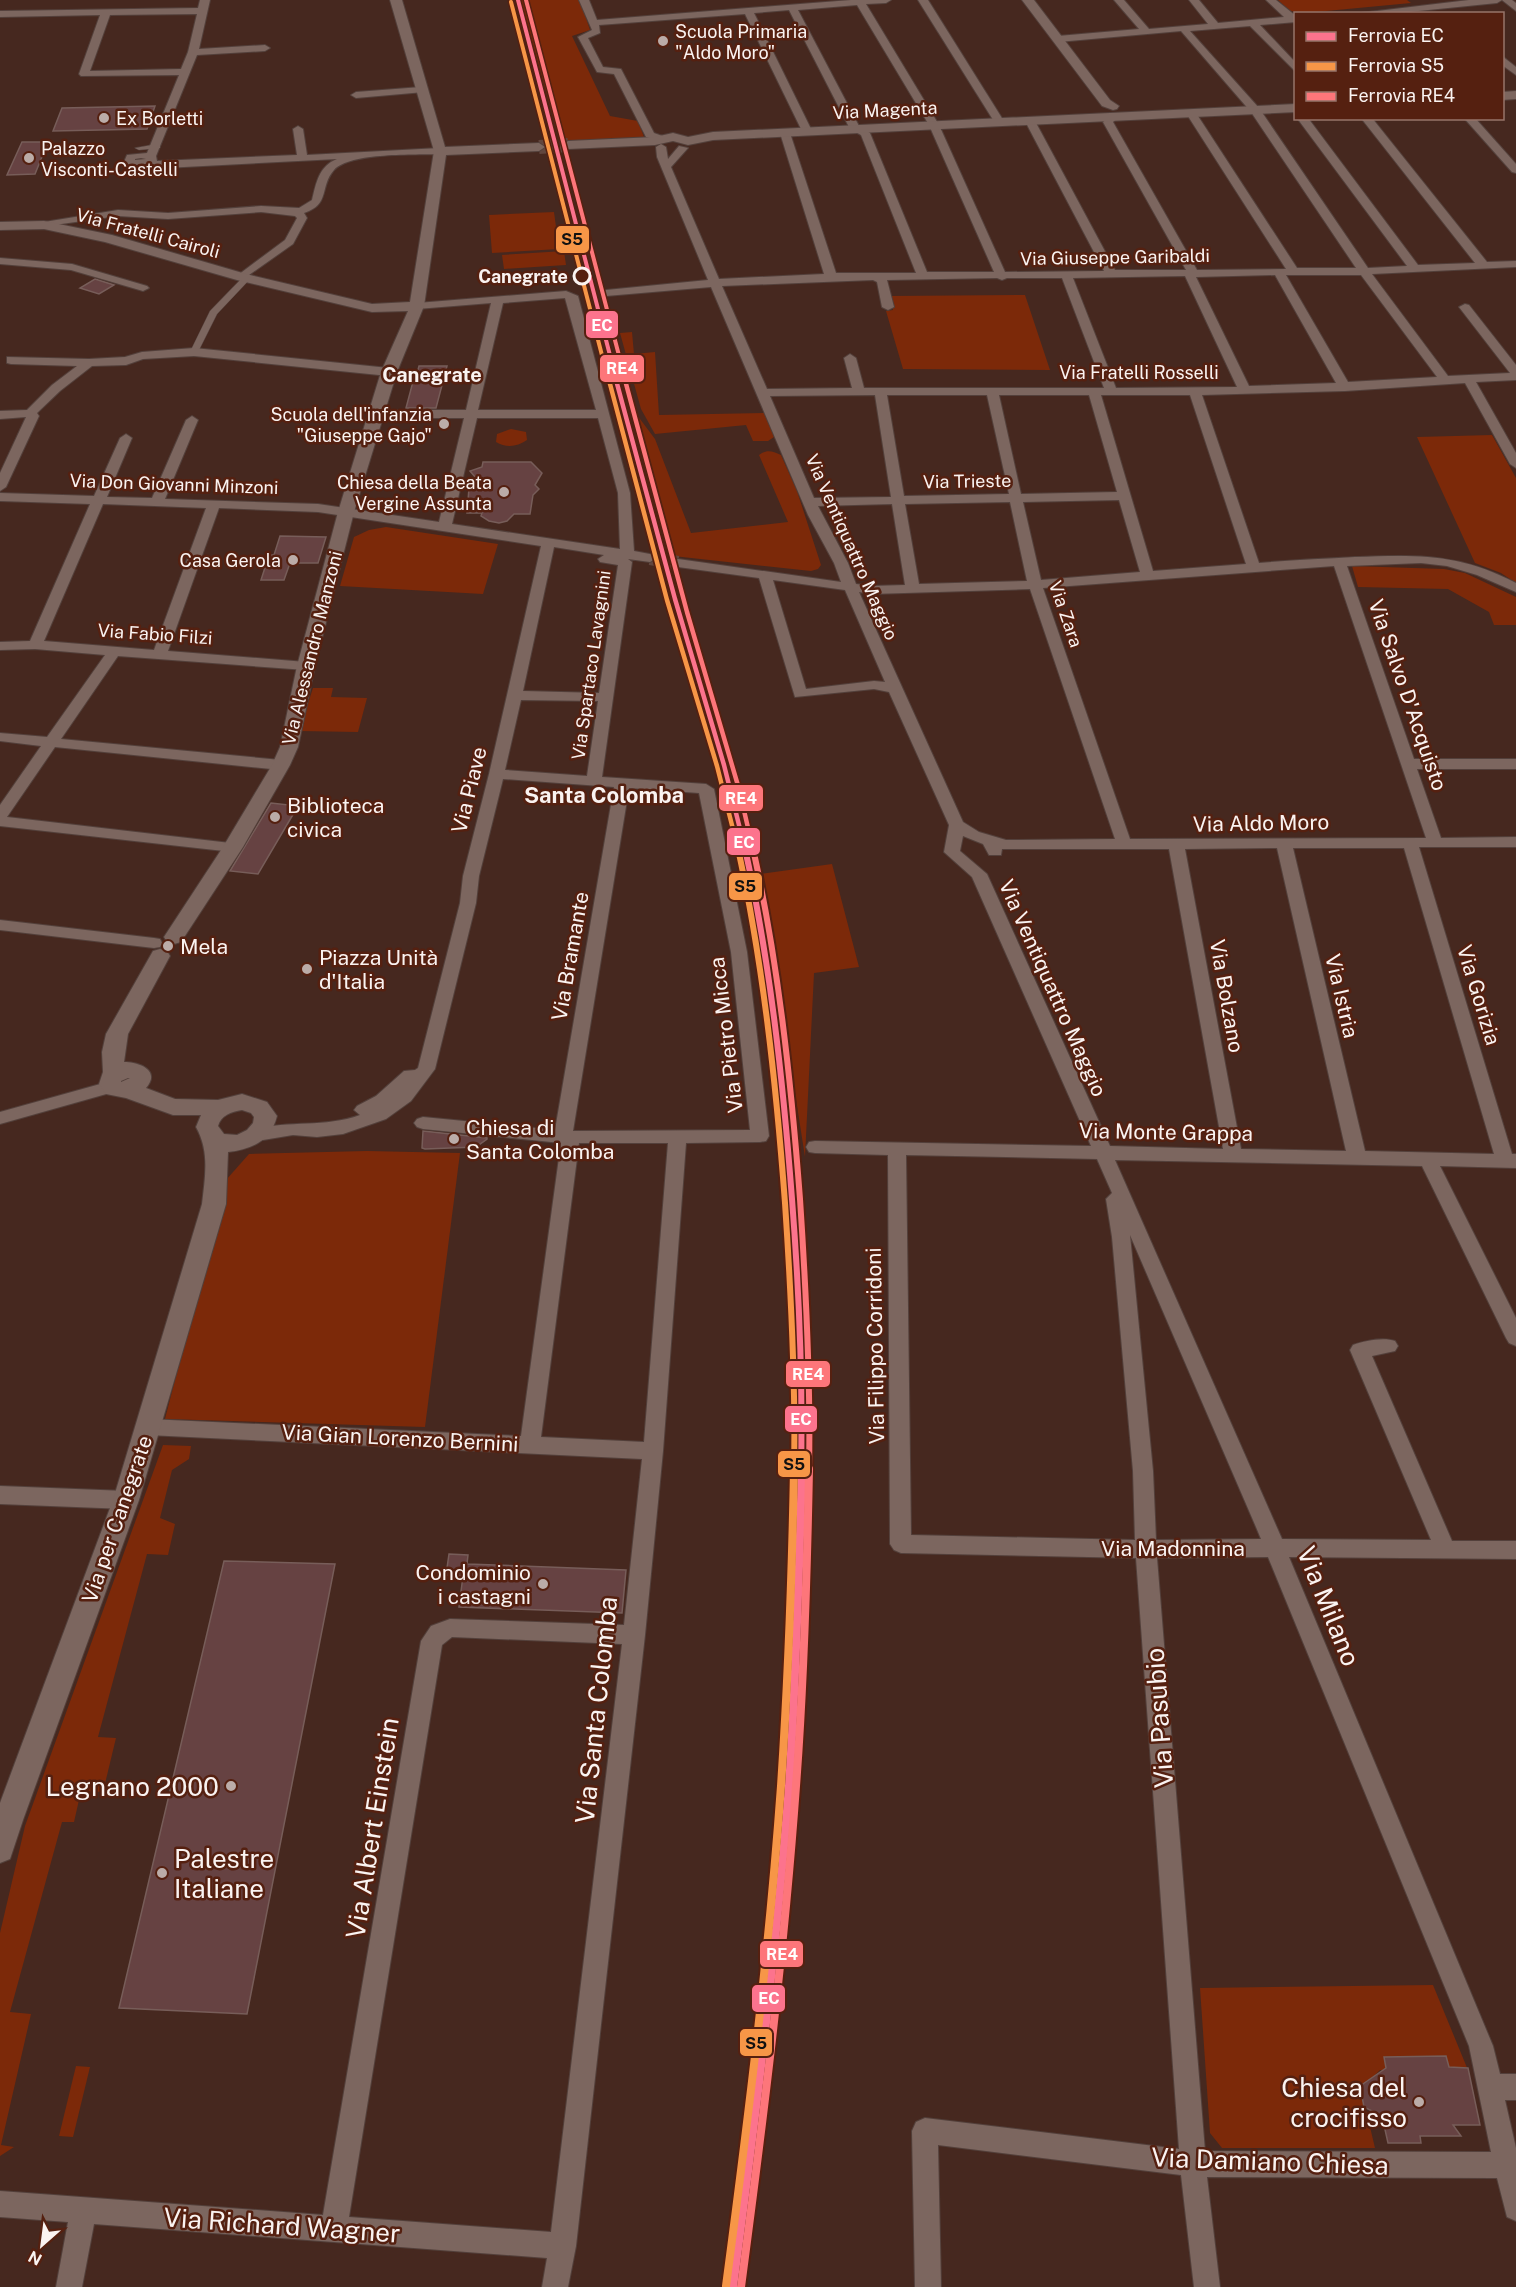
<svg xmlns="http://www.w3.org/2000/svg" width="1516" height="2287" viewBox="0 0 1516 2287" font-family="'Public Sans',sans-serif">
<rect width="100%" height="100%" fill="#46281f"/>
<g fill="#7c2909">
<polygon points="521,0 580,0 590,30 572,36 610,116 638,121 644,137 560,143"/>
<polygon points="1278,0 1407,0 1411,3 1305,13 1290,11"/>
<polygon points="554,212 559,249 492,253 489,215"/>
<polygon points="564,251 566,265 504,269 502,255"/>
<polygon points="1025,295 1050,370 903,369 886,311 893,310 889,296"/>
<polygon points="632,332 634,354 655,352 659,415 767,413 774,437 768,441 753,441 746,425 655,434 641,409 620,333"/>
<path d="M634,411L655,439L691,533L788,522L759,455C767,449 772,451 781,455L797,491L821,565L818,569L811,571L673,556Z"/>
<path d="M511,429L526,432L527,440C517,447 506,448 496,442L497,434Z"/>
<polygon points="1492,435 1516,478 1516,583 1501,573 1475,563 1417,437"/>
<polygon points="386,527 498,544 483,594 340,586 354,537 369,530"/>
<polygon points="1352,566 1444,569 1465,573 1516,597 1516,625 1494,625 1489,612 1448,589 1358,587"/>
<polygon points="313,688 333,688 331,697 367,698 358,732 299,731"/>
<polygon points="832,864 859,967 814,973 805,1157 761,874"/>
<polygon points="367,1151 460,1153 425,1427 165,1419 226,1180 249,1154"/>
<polygon points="163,1445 191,1446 189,1459 172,1470 160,1518 175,1524 168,1555 147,1554 98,1737 116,1738 103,1792 81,1791 74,1822 62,1822 10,2012 31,2014 1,2145 14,2147 0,2156 0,1933 25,1826"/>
<polygon points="1433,1985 1470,2075 1380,2070 1361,2089 1375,2148 1222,2148 1210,2133 1200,1988"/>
<polygon points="76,2066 90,2067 73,2137 59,2136"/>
</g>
<g fill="#664242" stroke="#775d59" stroke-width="1.5">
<polygon points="155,106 147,129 53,131 62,108"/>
<polygon points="22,142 48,142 35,174 7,175"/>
<polygon points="95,279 114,285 99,294 80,288"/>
<polygon points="419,366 447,366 436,408 406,408 415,374 417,374"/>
<polygon points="483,462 531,462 542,473 535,485 539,489 533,495 530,514 514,514 507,521 499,523 489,521 481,516 482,513 467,513 469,488 476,478 470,471 482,467"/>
<polygon points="280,536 326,537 318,563 290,563 284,580 261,580 269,555 274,555"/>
<polygon points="271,803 298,806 258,874 230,871"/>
<polygon points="423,1131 487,1138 487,1139 476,1147 425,1149 422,1148"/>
<polygon points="449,1554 468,1555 467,1564 626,1570 622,1613 459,1607 463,1576 446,1575"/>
<polygon points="224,1561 335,1564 247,2014 119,2008"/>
<polygon points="1446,2056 1449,2067 1468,2068 1480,2125 1453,2125 1461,2136 1420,2136 1421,2143 1388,2143 1382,2116 1364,2107 1360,2086 1386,2068 1384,2057"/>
</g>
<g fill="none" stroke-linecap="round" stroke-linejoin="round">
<polyline stroke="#61463e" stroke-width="14" stroke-dasharray="14 7" stroke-linecap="butt" points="650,558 678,563"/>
<polyline stroke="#61463e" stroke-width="14" stroke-dasharray="14 7" stroke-linecap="butt" points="539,147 568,145"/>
<defs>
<g id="pedestrian">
<polygon points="157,144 160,144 160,148 139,150 135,148"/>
<polygon points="244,276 251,278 217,314 197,354 191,354 190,352 210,311"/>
</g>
<g id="minor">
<path d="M200,0H210L199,49L265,45L270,48L265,51L197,55L156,156L157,161L297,155L293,129L298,126L303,129L307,155L440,148L445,151L440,154C416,155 350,152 334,170C319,187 331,204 304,213L307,218L293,244L242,280L236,277L238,275L285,240L297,218L295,216L261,212L168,219L118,216L40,227L39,225L44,222L118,210L168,213L261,206L299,208L312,200C316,183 319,166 337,159L165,168L125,164L124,162L127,155L147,153L179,75L81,76L79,74L100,15L0,17V11L198,8ZM197,14L188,52L181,69L90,71L110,15ZM141,158L146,159L135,160V159Z"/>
<path d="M579,0H589L597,20L851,0H891L886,3L866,4L939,125L1005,272L1104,271L1025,121L1030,118L1035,121L1115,270H1186L1103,122L1113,114L1118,117L1113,122L1197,270L1286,269L1186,113L1191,110L1196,113L1297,268H1356L1251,112L1181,31L1058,42L1053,39L1058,36L1139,29L1114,0H1124L1149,29L1208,24L1189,0H1199L1218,23L1284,17L1266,0H1276L1296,16V22L1260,25L1296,63V72L1250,26L1190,31L1259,108L1368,268L1407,266L1297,118H1308L1418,265L1475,263L1361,118H1372L1487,262L1516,261V267L1372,274L1448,376L1510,373L1459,307L1465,304L1469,305L1516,365V380L1476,382L1516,453V468L1510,464L1465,383L1345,391L1202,395L1259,563C1291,560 1324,559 1355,557C1417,555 1459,553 1516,583V592L1477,575L1447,566L1421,563L1347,566L1414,759H1516V769H1417L1441,838L1516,837V847H1419L1512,1154H1516V1168L1440,1166L1516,1318V1346L1509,1343L1506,1338L1422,1166L1115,1160L1282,1539L1431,1540L1350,1350L1353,1345C1365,1341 1383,1337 1395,1341L1398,1346L1395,1351L1372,1356L1452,1541H1516V1559L1289,1557L1493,2046L1500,2074H1516V2100H1505L1516,2148V2221L1507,2217L1497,2178L1207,2177L1220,2287H1194L1181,2175L938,2145L941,2287H915L912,2131L916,2122L925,2118L1179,2149L1136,1558L901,1553L894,1550L890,1544L888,1155L815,1153L809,1152L806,1147L809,1142L815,1141L1091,1146L972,877L944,852L949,825L889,692L874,689L795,697L759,578L678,567L671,563L678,559L841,582L834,563L808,515L711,287L606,296L600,293L606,290L708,280L657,157L656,147L661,144L666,147L668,159L679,146L688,148L671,167L719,279L824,274L780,133L785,130L790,133L836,273H916L861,135L850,129L789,10L754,13L812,131L807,134L802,131L745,14L599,25L600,33L588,38L603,67L621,69L654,133L668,138L663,141L646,137L614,74L597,72L578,37L592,30ZM857,5L929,125L994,272H927L870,133L859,126L798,10ZM1275,275L1336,383L1249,386L1196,277ZM1286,275H1361L1437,377L1348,382ZM1185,276L1237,387L1116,388L1073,278ZM997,278L1002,280L1007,278H1062L1104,388H864L856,358L850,354L844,358L852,388L767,389L722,286L873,280L877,282L882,307L888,310L894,307L887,280ZM875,395L891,497L814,498L770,396ZM887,395H987L1009,494L904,496ZM999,395H1089L1117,492L1021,494ZM1101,395H1190L1246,564L1153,571ZM1119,500L1140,572L1041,580L1023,502ZM1010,502L1027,581L919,584L905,504ZM892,504L905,585L872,586L856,584L848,563L818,506ZM1334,566L1426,838L1130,839L1043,588ZM773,580L845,590L885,682L874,681L806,689ZM1030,589L1115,839L1006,840L979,832L963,822L859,592L872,594ZM963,836L983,844L989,855H1001L1002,849H1169L1223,1149L1110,1146L987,874L960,851ZM1277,848L1346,1151L1241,1149L1185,849ZM1293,848H1404L1494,1154L1365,1151ZM906,1155L1097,1159L1112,1193L1106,1199L1112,1237L1133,1471L1135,1540L911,1535ZM1130,1235L1256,1527L1261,1539L1156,1540L1153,1471ZM1268,1557L1469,2046L1491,2152L1205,2151L1157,1558Z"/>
<polygon points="918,0 928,0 1005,123 1004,125 995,123"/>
<polygon points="1469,0 1512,0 1516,3 1516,11 1502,0 1497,3 1389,14 1352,14"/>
<polygon points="1502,56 1516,67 1516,75 1502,65"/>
<polygon points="421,87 426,90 424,92 356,98 351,95 356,92"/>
<polygon points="1464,118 1475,118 1516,164 1516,173 1512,172"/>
<polygon points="0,258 72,264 147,286 149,288 143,291 71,270 0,264"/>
<path d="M566,291L578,296L630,493L634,551L655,555L657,558L650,562L628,559L632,562L602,777L706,784L714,789L747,952L769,1136L766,1141L760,1142L686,1143L663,1451L645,1635L576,2246L568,2287H542L547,2258L94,2224L82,2287H56L68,2222L0,2217V2191L323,2215L421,1641L431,1626L450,1619L624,1625L642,1459L148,1435L141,1433L138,1427L141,1421L148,1419L521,1436L561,1143L423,1129L417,1127L414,1123L417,1119L423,1117L555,1130L614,787L503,779L479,876L476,903L435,1069L411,1101L386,1119L343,1134L317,1137L293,1135L257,1141L251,1140L248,1135L251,1130C287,1120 324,1128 360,1115L354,1110L357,1106L376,1096L404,1071L415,1070L418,1068L460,903L463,876L489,774L541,546L318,512L219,508L168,651L306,662L313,666L306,670L118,656L61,739L281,760L289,765L281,770L55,747L7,817L239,844L241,847L233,852L0,826V805L41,746L0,741V733L47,737L105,655L35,649L0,650V642L30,641L90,504L0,501V493L94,496L120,438L126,434L132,438L107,497L152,498L186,420L192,416L198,420L165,499L318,504L439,522L464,418H376L370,414L376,410H466L491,303L417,309L411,306L417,303ZM565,298L596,410H478L503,303ZM477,418H598L618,493L620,549L452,524ZM103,504L206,508L154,650L44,641ZM554,547L604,555L598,559L600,562L618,565L599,693L523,691ZM521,700L598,701L587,776L505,770ZM629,788L699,793L731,952L750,1130L573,1131ZM579,1143H668L644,1442L541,1437ZM452,1637L622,1644L551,2232L349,2217L442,1645Z"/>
<polygon points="194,348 389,368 395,372 389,376 194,356 143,359 126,365 92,366 60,391 37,413 39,416 6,487 0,491 0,473 26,417 0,419 0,411 27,410 52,385 77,366 11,364 7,363 7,357 89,359 125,357 142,352"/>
<polygon points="0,920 154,938 160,939 162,943 160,947 154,948 0,930"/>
<polygon points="111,1081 117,1083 120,1087 117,1091 0,1124 0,1112"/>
<polygon points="0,1486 126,1491 133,1494 136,1500 133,1506 126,1509 0,1504"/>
</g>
<g id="tertiary">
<polygon points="390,0 402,0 445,147 539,143 545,147 539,151 446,155 424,306 397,372 354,512 315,666 298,747 290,765 243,847 181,942 174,944 167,942 164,937 223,847 272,765 280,747 297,666 338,512 381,372 408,311 372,312 237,280 105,242 44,229 0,230 0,222 44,221 112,235 246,274 372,304 410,302 434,151"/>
<polygon points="1022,0 1034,0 1110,100 1119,106 1117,109 1113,110 1102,106"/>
<polygon points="1516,91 1516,99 1502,100 1502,92"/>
<polygon points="1296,104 1296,112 713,140 688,145 673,141 655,145 568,149 562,145 568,141 655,137 673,133 688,137 713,132"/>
<path d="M160,949L167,951L170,956L128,1034L124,1062C140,1062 161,1071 146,1088L175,1099L218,1100L242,1094L267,1102L277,1116C271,1141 252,1149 228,1152L226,1204L139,1500L23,1820L10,1859L0,1863V1803L113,1500L202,1204C205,1177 210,1152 196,1127L201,1115H173L126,1098L106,1094L99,1084L103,1072L102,1052L106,1034L153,951ZM128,1078H130L121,1082V1081ZM242,1110L251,1113L254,1117L253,1123L247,1130L237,1135L224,1134L218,1126C221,1115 231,1112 242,1110Z"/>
</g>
</defs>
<use href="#pedestrian" stroke="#53403b" stroke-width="1"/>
<use href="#minor" stroke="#53403b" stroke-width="2"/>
<use href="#tertiary" stroke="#53403b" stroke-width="2"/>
<use href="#pedestrian" fill="#7c665f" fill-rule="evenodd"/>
<use href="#minor" fill="#7c665f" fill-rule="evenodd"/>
<use href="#tertiary" fill="#7c665f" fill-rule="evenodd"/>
<defs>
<polyline id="rail-1-far3" points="518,0 613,367"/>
<polyline id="rail-1-far2" points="612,365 675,599 724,765 744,845"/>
<path id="rail-1-far1" d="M744,844C770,960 783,1080 792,1199C799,1289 803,1380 801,1471"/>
<path id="rail-1" d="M733,2287C755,2121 776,1954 789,1786C796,1681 799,1575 802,1469"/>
<polyline id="rail-2-far3" points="511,2 605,367"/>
<polyline id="rail-2-far2" points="605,365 667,600 717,766 737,845"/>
<path id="rail-2-far1" d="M737,844C763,962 776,1083 785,1203C791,1292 796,1382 794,1471"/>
<path id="rail-2" d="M726,2286C748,2120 769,1953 781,1786C788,1681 792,1575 794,1469"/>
<polyline id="rail-3-far3" points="526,0 622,367"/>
<polyline id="rail-3-far2" points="621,365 687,612 739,789 752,845"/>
<path id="rail-3-far1" d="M752,844C778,960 791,1080 800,1199C806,1289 811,1380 809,1471"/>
<path id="rail-3" d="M741,2287C763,2121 784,1954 796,1786C804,1681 807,1575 809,1469"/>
</defs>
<use href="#rail-1-far3" stroke="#552010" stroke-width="7"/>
<use href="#rail-1-far2" stroke="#552010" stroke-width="8"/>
<use href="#rail-1-far1" stroke="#552010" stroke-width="10"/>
<use href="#rail-1" stroke="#552010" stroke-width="12"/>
<use href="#rail-2-far3" stroke="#552010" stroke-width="7"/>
<use href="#rail-2-far2" stroke="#552010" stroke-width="8"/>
<use href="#rail-2-far1" stroke="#552010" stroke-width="10"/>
<use href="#rail-2" stroke="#552010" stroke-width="12"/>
<use href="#rail-3-far3" stroke="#552010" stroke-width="7"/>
<use href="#rail-3-far2" stroke="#552010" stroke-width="8"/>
<use href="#rail-3-far1" stroke="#552010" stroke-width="10"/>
<use href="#rail-3" stroke="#552010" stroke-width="12"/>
<use href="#rail-1-far3" stroke="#fc738d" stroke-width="4"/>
<use href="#rail-1-far2" stroke="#fc738d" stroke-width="4.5"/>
<use href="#rail-1-far1" stroke="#fc738d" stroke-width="6"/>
<use href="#rail-1" stroke="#fc738d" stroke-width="8"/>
<use href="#rail-2-far3" stroke="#f79647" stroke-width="4"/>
<use href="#rail-2-far2" stroke="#f79647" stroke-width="4.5"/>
<use href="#rail-2-far1" stroke="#f79647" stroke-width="6"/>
<use href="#rail-2" stroke="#f79647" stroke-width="8"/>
<use href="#rail-3-far3" stroke="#fd767a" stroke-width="4"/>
<use href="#rail-3-far2" stroke="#fd767a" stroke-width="4.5"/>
<use href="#rail-3-far1" stroke="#fd767a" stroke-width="6"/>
<use href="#rail-3" stroke="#fd767a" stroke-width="8"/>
</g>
<g fill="#bbaca8" stroke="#552010" stroke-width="2">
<circle cx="663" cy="41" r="6"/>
<circle cx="104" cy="118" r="6"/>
<circle cx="29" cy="158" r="6"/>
<circle cx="444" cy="424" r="6"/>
<circle cx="504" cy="492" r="6"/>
<circle cx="293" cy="560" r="6"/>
<circle cx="275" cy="817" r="6"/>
<circle cx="168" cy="946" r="6"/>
<circle cx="307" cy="969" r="6"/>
<circle cx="454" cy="1139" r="6"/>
<circle cx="543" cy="1584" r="6"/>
<circle cx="231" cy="1786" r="6"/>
<circle cx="162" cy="1873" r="6"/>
<circle cx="1419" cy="2102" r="6"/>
</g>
<circle fill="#552010" stroke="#faf3f1" stroke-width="3" cx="582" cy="276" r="8"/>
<g text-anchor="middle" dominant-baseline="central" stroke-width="5" stroke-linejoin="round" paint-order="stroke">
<g font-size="18" fill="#faf3f1" stroke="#552010" text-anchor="start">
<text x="675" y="31">Scuola Primaria<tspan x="675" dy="21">"Aldo Moro"</tspan></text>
<text x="116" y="118">Ex Borletti</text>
<text x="41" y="148">Palazzo<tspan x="41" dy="21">Visconti-Castelli</tspan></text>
<text x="432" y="414" text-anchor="end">Scuola dell'infanzia<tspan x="432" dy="21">"Giuseppe Gajo"</tspan></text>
<text x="492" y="482" text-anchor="end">Chiesa della Beata<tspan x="492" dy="21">Vergine Assunta</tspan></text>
<text x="281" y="560" text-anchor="end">Casa Gerola</text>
</g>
<g font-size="18" fill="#faf3f1" stroke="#552010">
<text transform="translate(885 110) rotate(-3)">Via Magenta</text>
<text transform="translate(148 233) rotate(15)">Via Fratelli Cairoli</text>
<text transform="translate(1115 257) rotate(-1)">Via Giuseppe Garibaldi</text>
<text x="1139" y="372">Via Fratelli Rosselli</text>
<text transform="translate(967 481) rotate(-1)">Via Trieste</text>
<text transform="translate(174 484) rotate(2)">Via Don Giovanni Minzoni</text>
<text transform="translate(852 547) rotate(66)">Via Ventiquattro Maggio</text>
<text transform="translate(1066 614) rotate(71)">Via Zara</text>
<text transform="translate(155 634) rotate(4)">Via Fabio Filzi</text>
<text transform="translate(312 648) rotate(-76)">Via Alessandro Manzoni</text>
<text transform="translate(591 665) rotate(-82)">Via Spartaco Lavagnini</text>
</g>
<g font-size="18" font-weight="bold" fill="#faf3f1" stroke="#552010" text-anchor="end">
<text x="568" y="276">Canegrate</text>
</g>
<g font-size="20" font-weight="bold" fill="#faf3f1" stroke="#552010">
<text x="432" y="375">Canegrate</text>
</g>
<g font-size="21" fill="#faf3f1" stroke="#552010">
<text transform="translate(1408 695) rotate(71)">Via Salvo D'Acquisto</text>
<text transform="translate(469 790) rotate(-76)">Via Piave</text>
<text transform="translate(1261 823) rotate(-1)">Via Aldo Moro</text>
<text transform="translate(570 956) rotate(-80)">Via Bramante</text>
<text transform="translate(1053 988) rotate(66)">Via Ventiquattro Maggio</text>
<text transform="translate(1479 995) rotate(73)">Via Gorizia</text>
<text transform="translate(1227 996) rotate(80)">Via Bolzano</text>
<text transform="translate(1342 996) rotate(77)">Via Istria</text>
<text transform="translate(726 1035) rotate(-97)">Via Pietro Micca</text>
<text transform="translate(1166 1132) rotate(1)">Via Monte Grappa</text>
<text transform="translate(875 1346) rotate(-91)">Via Filippo Corridoni</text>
<text transform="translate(400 1438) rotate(3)">Via Gian Lorenzo Bernini</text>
<text transform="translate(117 1519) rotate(-71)">Via per Canegrate</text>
<text x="1173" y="1548">Via Madonnina</text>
</g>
<g font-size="21" fill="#faf3f1" stroke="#552010" text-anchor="start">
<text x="287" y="805">Biblioteca<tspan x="287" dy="24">civica</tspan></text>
<text x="180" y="946">Mela</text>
<text x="319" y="957">Piazza Unità<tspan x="319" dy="24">d'Italia</tspan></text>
<text x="466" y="1127">Chiesa di<tspan x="466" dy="24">Santa Colomba</tspan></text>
<text x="531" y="1572" text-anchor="end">Condominio<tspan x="531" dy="24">i castagni</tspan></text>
</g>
<g font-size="22" font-weight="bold" fill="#faf3f1" stroke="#552010">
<text x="604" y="795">Santa Colomba</text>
</g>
<g font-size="26" fill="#faf3f1" stroke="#552010">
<text transform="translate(1329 1606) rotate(68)">Via Milano</text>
<text transform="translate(596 1710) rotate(-84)">Via Santa Colomba</text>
<text transform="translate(1159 1718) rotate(-94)">Via Pasubio</text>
<text transform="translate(372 1828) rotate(-81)">Via Albert Einstein</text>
<text transform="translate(1270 2161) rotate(2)">Via Damiano Chiesa</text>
<text transform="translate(282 2225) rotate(4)">Via Richard Wagner</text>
</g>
<g font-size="26" fill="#faf3f1" stroke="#552010" text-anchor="end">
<text x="219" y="1786">Legnano 2000</text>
<text x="174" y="1858" text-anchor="start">Palestre<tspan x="174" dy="30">Italiane</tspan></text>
<text x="1407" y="2087">Chiesa del<tspan x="1407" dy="30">crocifisso</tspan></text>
</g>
</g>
<g stroke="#552010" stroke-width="2">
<rect x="555" y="225" width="35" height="29" rx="6" fill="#f79647"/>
<rect x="585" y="310" width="34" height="29" rx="6" fill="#fc738d"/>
<rect x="599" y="354" width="46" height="29" rx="6" fill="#fd767a"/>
<rect x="718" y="784" width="46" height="28" rx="6" fill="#fd767a"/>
<rect x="726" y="827" width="35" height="29" rx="6" fill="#fc738d"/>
<rect x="728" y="872" width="35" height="29" rx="6" fill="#f79647"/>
<rect x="785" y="1360" width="46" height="28" rx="6" fill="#fd767a"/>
<rect x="784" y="1405" width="34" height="28" rx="6" fill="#fc738d"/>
<rect x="777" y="1450" width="34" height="28" rx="6" fill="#f79647"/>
<rect x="759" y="1940" width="45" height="28" rx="6" fill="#fd767a"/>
<rect x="751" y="1984" width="35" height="29" rx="6" fill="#fc738d"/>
<rect x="739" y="2028" width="34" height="29" rx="6" fill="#f79647"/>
</g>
<g font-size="16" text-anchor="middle" font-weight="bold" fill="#fff">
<text x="602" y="331">EC</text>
<text x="622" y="374">RE4</text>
<text x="741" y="804">RE4</text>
<text x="744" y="848">EC</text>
<text x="808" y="1380">RE4</text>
<text x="801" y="1425">EC</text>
<text x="782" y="1960">RE4</text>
<text x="769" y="2004">EC</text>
</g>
<g font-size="16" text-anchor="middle" font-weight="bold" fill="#111">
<text x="572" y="245">S5</text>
<text x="745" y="892">S5</text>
<text x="794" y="1470">S5</text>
<text x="756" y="2049">S5</text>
</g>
<rect x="1294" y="12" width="210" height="108" fill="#552010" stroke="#97746a" stroke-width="1.5"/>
<rect x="1306" y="32" width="30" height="9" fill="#fc738d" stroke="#97746a" stroke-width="1.5"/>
<text x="1348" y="42" font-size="18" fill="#faf3f1">Ferrovia EC</text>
<rect x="1306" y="62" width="30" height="9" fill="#f79647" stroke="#97746a" stroke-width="1.5"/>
<text x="1348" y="72" font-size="18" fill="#faf3f1">Ferrovia S5</text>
<rect x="1306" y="92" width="30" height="9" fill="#fd767a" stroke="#97746a" stroke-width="1.5"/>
<text x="1348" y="102" font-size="18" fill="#faf3f1">Ferrovia RE4</text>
<g transform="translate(42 2245) rotate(208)" stroke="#552010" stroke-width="4.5" paint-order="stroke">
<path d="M0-4.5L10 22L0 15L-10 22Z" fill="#faf3f1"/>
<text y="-9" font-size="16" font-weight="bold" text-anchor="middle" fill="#faf3f1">N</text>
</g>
</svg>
